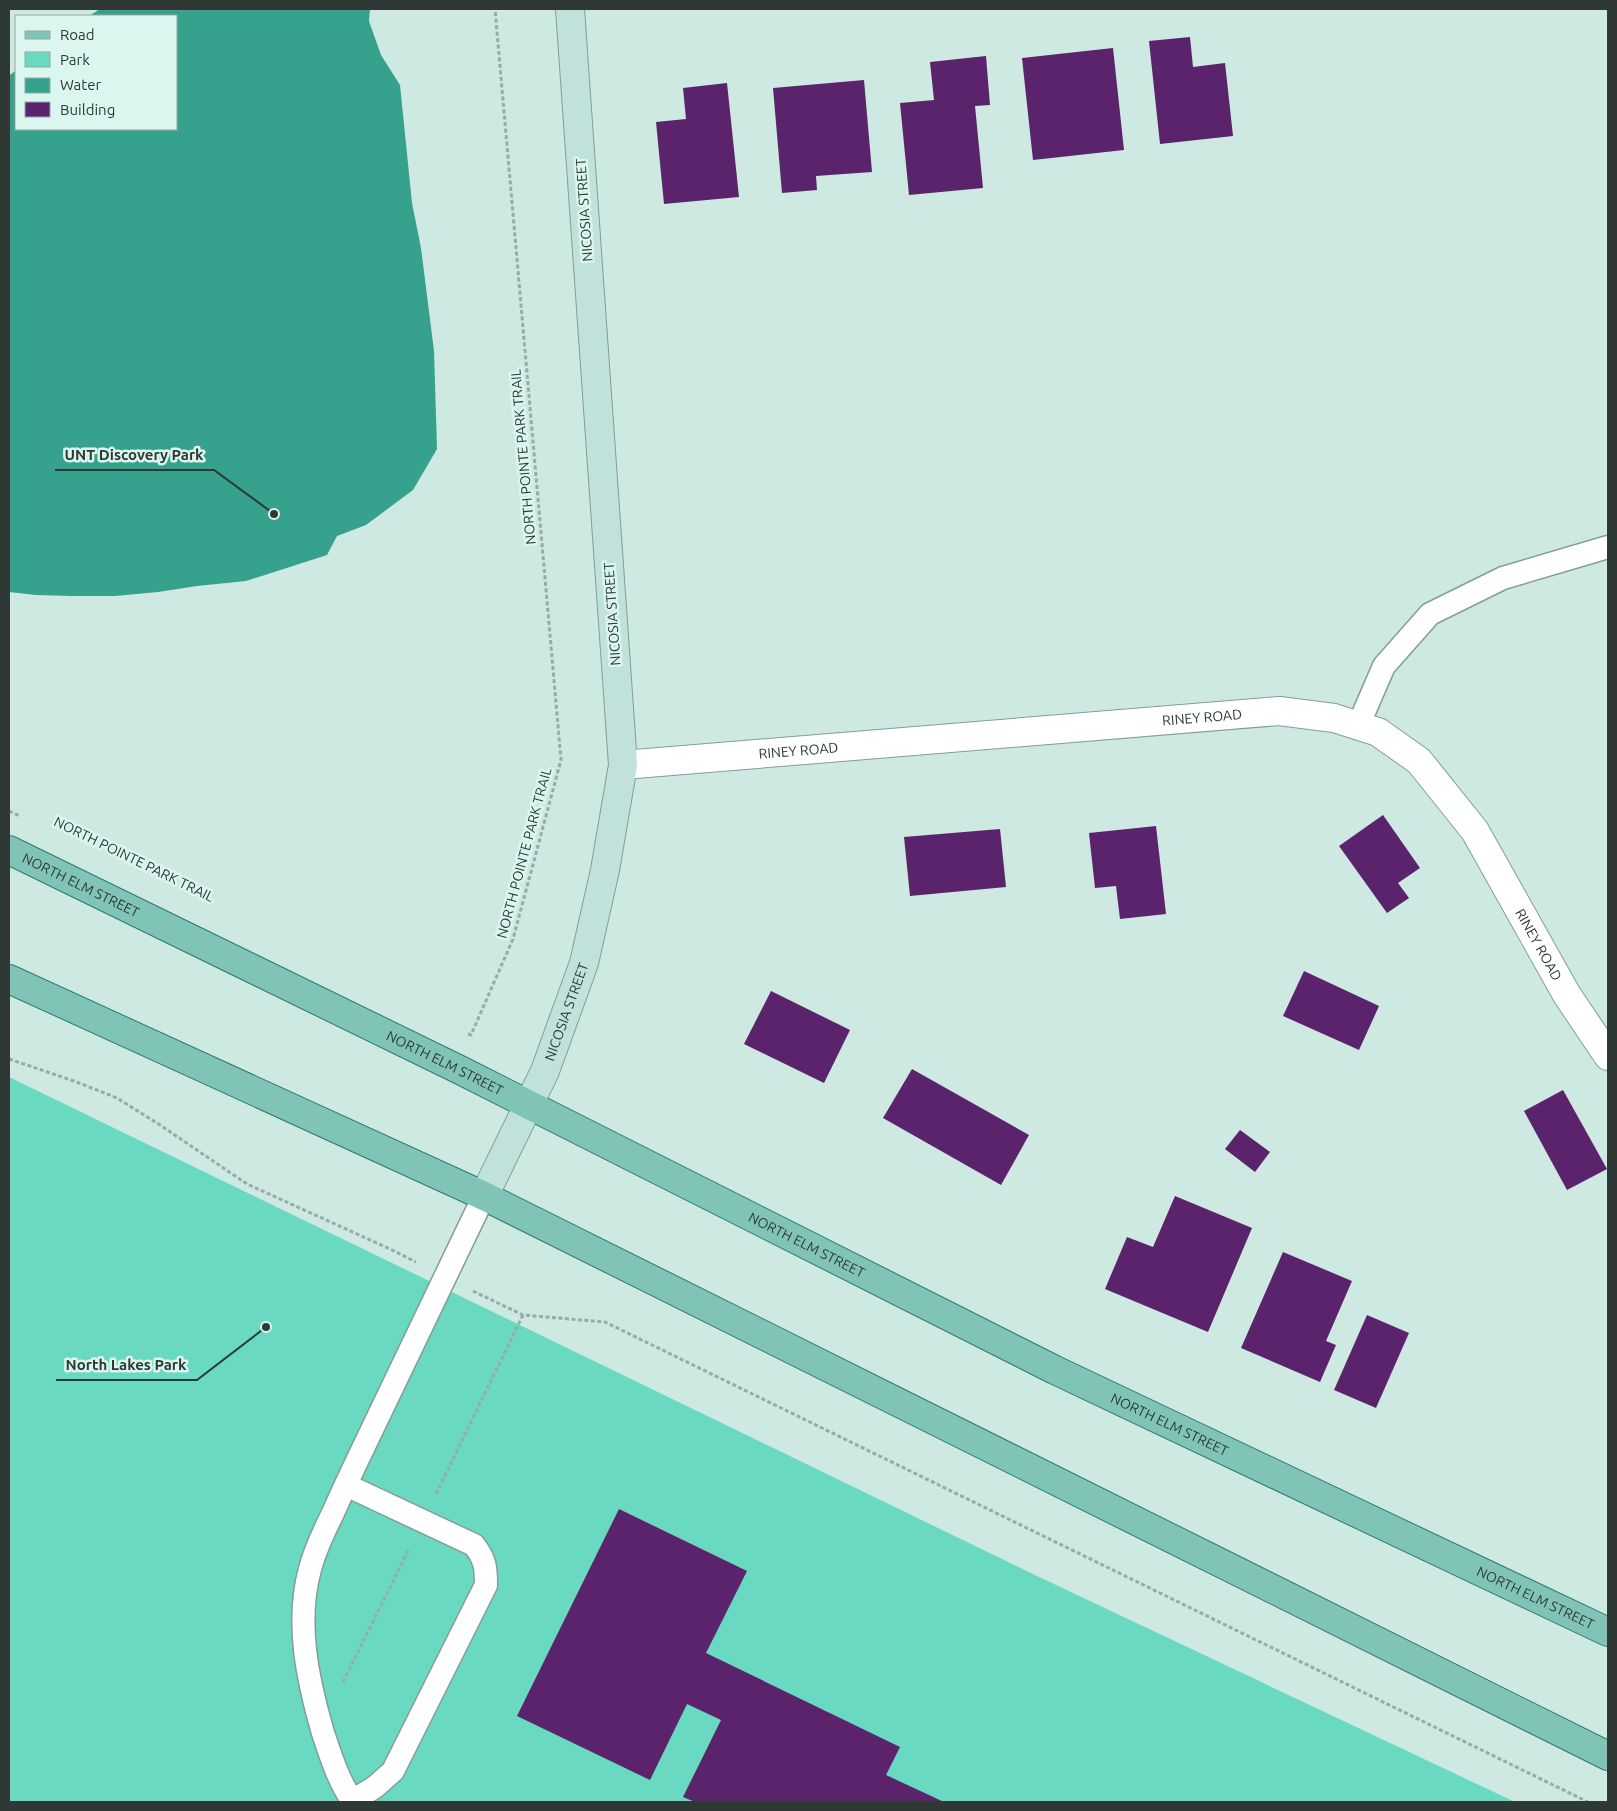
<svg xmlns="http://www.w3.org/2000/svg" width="1617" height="1811" viewBox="0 0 1617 1811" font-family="Ubuntu,sans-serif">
<rect width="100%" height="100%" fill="#cde9e1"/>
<polygon fill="#69dac1" points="9,1077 1037,1576 1515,1802 9,1802"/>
<polygon fill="#36a18c" points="100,9 370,9 369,21 381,55 400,85 412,203 421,248 434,351 437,449 413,490 366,525 337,536 327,555 246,581 197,586 158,592 115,596 72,596 36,595 9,592 9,76 16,70 16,129 176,129 176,16 89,16"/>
<g fill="#5a236b">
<polygon points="1190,37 1193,67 1225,63 1233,136 1160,144 1149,41"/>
<polygon points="1113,48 1124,150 1033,160 1022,58"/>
<polygon points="986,56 990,105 975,106 983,188 909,195 900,103 934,100 930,62"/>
<polygon points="864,80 872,172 816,176 817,190 782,193 773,88"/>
<polygon points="727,83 739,197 664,204 656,122 686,119 683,88"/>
<polygon points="1383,815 1420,868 1398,883 1409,898 1387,913 1339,846"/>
<polygon points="1156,826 1166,914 1120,919 1116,886 1095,888 1089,833"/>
<polygon points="1000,829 1006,887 910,896 904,837"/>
<polygon points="1304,971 1379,1006 1359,1050 1283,1016"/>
<polygon points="771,991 850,1030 824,1083 744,1044"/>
<polygon points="912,1069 1029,1135 1001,1185 883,1118"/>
<polygon points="1563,1090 1607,1169 1567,1190 1524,1111"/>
<polygon points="1240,1130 1270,1152 1255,1172 1225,1149"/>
<polygon points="1175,1196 1252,1228 1208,1332 1105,1289 1127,1237 1153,1247"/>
<polygon points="1283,1252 1352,1281 1326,1341 1336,1345 1320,1382 1241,1348"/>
<polygon points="1367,1315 1409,1333 1376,1408 1334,1390"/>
<polygon points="619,1509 747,1571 706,1653 900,1747 886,1775 944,1802 695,1802 683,1797 721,1720 687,1704 650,1780 517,1716"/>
</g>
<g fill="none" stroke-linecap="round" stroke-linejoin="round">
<defs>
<g id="lane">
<polyline points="1358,726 1384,666 1430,614 1503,578 1608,547"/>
<path d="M346,1485L474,1545C485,1559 486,1567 486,1585L393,1771L375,1787L352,1801"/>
<path d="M353,1802C339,1782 331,1757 323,1733C308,1681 295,1623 310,1569C315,1550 324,1531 333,1513C344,1488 356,1463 368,1438C407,1357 445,1276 484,1196"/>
</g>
<g id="street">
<path id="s1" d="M623,765L1279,711L1334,718L1378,732L1419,761L1475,831L1567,995L1608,1056"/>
</g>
<g id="secondary">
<path id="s2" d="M484,1196L545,1071L584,963L605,870L623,765L570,9"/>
</g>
<g id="primary">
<path id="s3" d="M9,850L458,1069L1055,1370L1608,1632"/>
<polyline points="9,979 484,1196 1608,1756"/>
</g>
</defs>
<use href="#lane" stroke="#839e96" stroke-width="25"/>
<use href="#street" stroke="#839e96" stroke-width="30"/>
<use href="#secondary" stroke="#839e96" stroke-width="30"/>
<use href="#primary" stroke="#2d7a6b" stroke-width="30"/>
<g stroke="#96aca6" stroke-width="3" stroke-dasharray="4 2.5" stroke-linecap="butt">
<polyline points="9,811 20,816"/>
<polyline points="468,1034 471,1035 513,939 561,760 495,9"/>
<polyline points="9,1059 74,1081 117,1098 160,1125 247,1184 390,1249 416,1262"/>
<polyline points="473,1291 523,1315 605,1322 1588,1802"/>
<polyline points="436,1494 523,1315"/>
<polyline points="343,1682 409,1549"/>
</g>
<use href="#lane" stroke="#fff" stroke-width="22"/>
<use href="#street" stroke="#fff" stroke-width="28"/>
<use href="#secondary" stroke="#c0e2db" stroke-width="28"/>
<use href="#primary" stroke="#80c4b8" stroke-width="28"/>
</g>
<g text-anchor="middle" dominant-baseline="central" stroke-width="5" stroke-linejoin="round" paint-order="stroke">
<g font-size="14" fill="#2e3936" stroke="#daf6ee">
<text transform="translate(584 210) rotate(-94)">NICOSIA STREET</text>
<text transform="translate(523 457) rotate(-95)">NORTH POINTE PARK TRAIL</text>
<text transform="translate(612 614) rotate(-94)">NICOSIA STREET</text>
<text stroke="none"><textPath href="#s1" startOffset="581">RINEY ROAD</textPath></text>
<text stroke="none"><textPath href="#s1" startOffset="176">RINEY ROAD</textPath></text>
<text transform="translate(524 853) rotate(-75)">NORTH POINTE PARK TRAIL</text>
<text transform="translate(134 859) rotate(26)">NORTH POINTE PARK TRAIL</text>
<text stroke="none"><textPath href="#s3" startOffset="80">NORTH ELM STREET</textPath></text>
<text stroke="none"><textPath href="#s1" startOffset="1030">RINEY ROAD</textPath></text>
<text stroke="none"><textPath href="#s2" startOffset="202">NICOSIA STREET</textPath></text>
<text stroke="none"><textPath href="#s3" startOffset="485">NORTH ELM STREET</textPath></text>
<text stroke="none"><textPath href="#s3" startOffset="890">NORTH ELM STREET</textPath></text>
<text stroke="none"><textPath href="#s3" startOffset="1295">NORTH ELM STREET</textPath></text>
<text stroke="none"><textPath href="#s3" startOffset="1700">NORTH ELM STREET</textPath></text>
</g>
</g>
<path fill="none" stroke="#2e3936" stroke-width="2" d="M274 514L214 470H55M266 1327L197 1380H56"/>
<g fill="#2e3936" stroke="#daf6ee" stroke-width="2">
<circle cx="274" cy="514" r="5"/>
<circle cx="266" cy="1327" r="5"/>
</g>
<g font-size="15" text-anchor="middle" font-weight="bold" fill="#2e3936" stroke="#daf6ee" stroke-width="5" stroke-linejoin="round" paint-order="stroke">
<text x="134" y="460">UNT Discovery Park</text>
<text x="126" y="1370">North Lakes Park</text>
</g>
<rect width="1617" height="1811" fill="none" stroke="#2e3936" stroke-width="20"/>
<rect x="15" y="15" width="162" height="115" fill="#daf6ee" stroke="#95aaa4"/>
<rect x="25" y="31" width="25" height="8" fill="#80c4b8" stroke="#95aaa4"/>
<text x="60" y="40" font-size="15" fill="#2e3936">Road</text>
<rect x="25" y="52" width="25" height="15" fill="#69dac1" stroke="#95aaa4"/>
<text x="60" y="65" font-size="15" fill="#2e3936">Park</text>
<rect x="25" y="78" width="25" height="15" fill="#36a18c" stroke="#95aaa4"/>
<text x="60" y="90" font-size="15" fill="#2e3936">Water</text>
<rect x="25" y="102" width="25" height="15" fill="#5a236b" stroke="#95aaa4"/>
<text x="60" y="115" font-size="15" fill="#2e3936">Building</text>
</svg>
